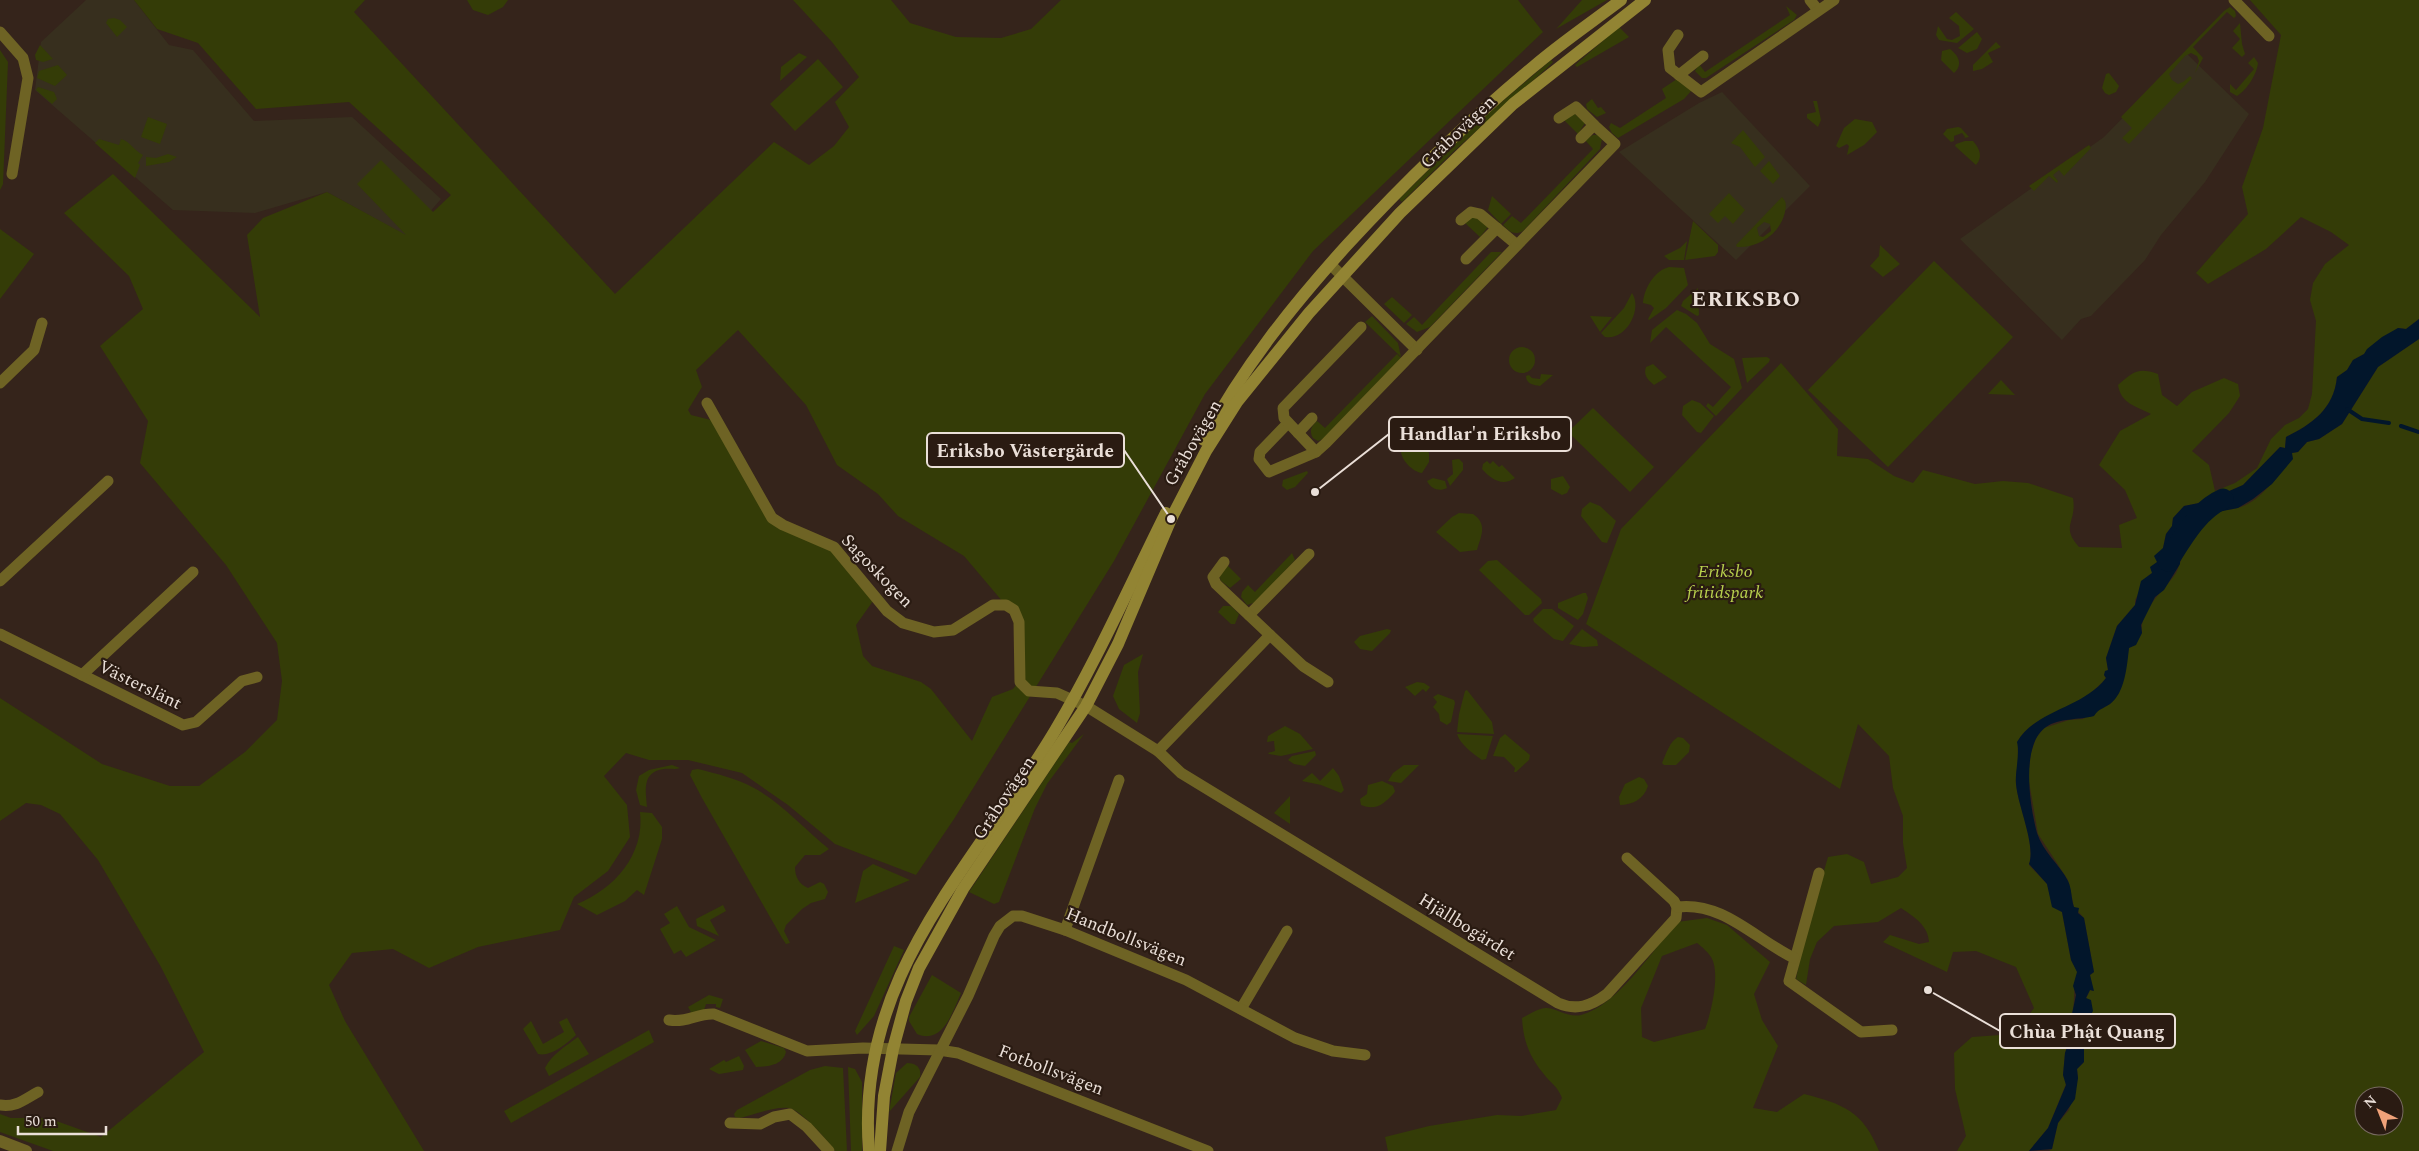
<svg xmlns="http://www.w3.org/2000/svg" width="2419" height="1151" viewBox="0 0 2419 1151" font-family="Spectral,serif">
<rect width="100%" height="100%" fill="#35241b"/>
<g fill="#372f1e">
<polygon points="86,0 134,0 169,45 193,50 254,121 352,117 441,199 408,237 327,192 255,213 173,210 35,90 41,42"/>
<polygon points="2186,53 2249,114 2205,182 2161,235 2145,260 2091,316 2081,319 2062,340 1960,239 2104,137"/>
<polygon points="1722,92 1810,186 1736,260 1619,152 1699,103"/>
</g>
<g fill="#343c07" fill-rule="evenodd">
<path d="M134,0H365L354,12L615,294L774,142L809,165L834,146L849,127L835,102L859,77L832,42L793,0H891L910,23L956,37L1001,38L1031,29L1061,0H1518L1543,32L1313,251L1205,394L1114,561L954,819L916,875L835,844L788,805L742,773L688,760H649L626,753L604,776L627,805L630,837L608,871L574,897L560,930L478,947L429,968L393,949L352,953L329,985L345,1021L424,1151H53L0,1132V1114L11,1118H48L101,1137L204,1052L161,967L98,860L60,814L41,805L26,803L0,821V698L102,764L170,786H199L245,752L277,720L282,681L277,643L226,565L140,463L148,421L100,346L143,309L129,276L64,213L113,174L260,317L247,235L263,218L327,192L406,235L357,184L381,160L433,212L451,195L349,102L256,109L198,43L157,29ZM738,330L806,405L837,465L878,494L898,516L964,556L1014,615L1025,674L1013,689L992,697L972,741L931,689L921,682L872,666L863,656L856,625L873,601L830,548L767,517L711,420L691,415L688,410L702,387L696,370Z"/>
<polygon points="467,0 508,0 503,7 488,15 473,10"/>
<polygon points="1582,0 1607,0 1556,29 1558,27"/>
<path d="M2250,0H2419V319L2406,329L2398,328L2364,354L2353,360L2347,370L2337,377C2334,409 2312,424 2286,437L2285,448L2280,447L2243,485L2204,502L2184,506L2173,518L2172,526L2166,534L2163,548L2152,573L2148,576L2135,600V605L2117,626L2106,658L2108,670L2104,675L2106,678C2097,689 2080,702 2067,708C2050,716 2034,720 2022,735C2017,741 2018,753 2018,760C2018,768 2015,775 2016,783C2018,807 2036,843 2029,865L2047,884L2053,907L2062,912L2071,960L2078,972C2072,986 2076,999 2072,1014L2075,1018L2069,1031L2070,1038L2065,1053L2063,1075L2066,1084L2048,1128L2029,1151H1957L1966,1136L1955,1089L1954,1053L1972,1037L2015,1034L2034,1008L2016,967L1976,951L1953,952L1947,972L1883,942L1890,935L1919,944L1929,942C1928,925 1914,917 1901,908L1878,922L1834,926L1817,942L1810,959L1806,985L1796,979L1804,939L1828,857L1847,854L1864,862L1871,884L1898,877L1907,868L1903,843V816L1893,788L1889,756L1858,724L1840,789L1586,624L1621,529L1781,363L1838,429L1837,456L1868,459L1894,476L1913,483L1923,470L1975,484L2003,481L2028,483L2073,498C2077,523 2060,526 2079,547L2122,548L2119,525L2137,518L2125,490L2099,465L2120,431L2151,414C2136,406 2121,404 2118,385C2133,372 2138,367 2158,374L2162,395L2177,406L2192,392L2224,378L2238,384L2240,396L2229,413L2192,451L2209,465L2215,491L2235,483L2257,468L2271,439L2285,425L2299,418L2308,409L2312,394L2316,321L2310,300L2313,283L2325,264L2349,245L2331,232L2301,217L2266,249L2208,284L2196,273L2248,214L2242,187L2263,128L2281,35Z"/>
<polygon points="1786,6 1797,15 1794,20 1706,78 1702,78 1695,71 1699,64 1705,72 1790,15"/>
<polygon points="2230,7 2235,11 2236,16 2234,18 2227,12 2193,47 2203,58 2195,73 2199,61 2197,56 2191,53 2185,56 2169,74 2172,80 2178,84 2183,82 2190,76 2192,78 2129,144 2122,138 2132,128 2121,117 2224,11"/>
<polygon points="1956,12 1974,29 1957,43 1939,40 1936,35 1938,26 1947,39 1952,40 1960,36 1959,26 1949,18"/>
<polygon points="114,18 120,20 127,27 117,37 106,23 108,19"/>
<polygon points="2240,23 2242,44 2245,54 2242,57 2232,48 2240,39 2233,31"/>
<polygon points="1619,27 1629,37 1577,67 1575,65"/>
<polygon points="1977,32 1982,39 1977,49 1967,53 1958,48"/>
<polygon points="1996,42 2001,47 1988,53 1993,62 1982,69 1973,71 1973,65"/>
<polygon points="40,45 53,59 43,62 36,60 35,55"/>
<path d="M1950,49C1959,56 1963,65 1954,73L1941,60L1942,51Z"/>
<polygon points="0,50 8,62 3,184 0,190"/>
<polygon points="799,53 807,57 780,81 781,67"/>
<path d="M2254,57L2258,63C2257,74 2247,90 2237,96L2230,92V84L2236,90L2254,69L2248,63Z"/>
<polygon points="818,59 843,87 795,131 770,104"/>
<polygon points="1551,60 1553,62 1546,69 1454,151 1402,202 1399,199 1472,127"/>
<polygon points="58,65 67,75 55,86 37,78 39,71"/>
<polygon points="2109,73 2119,86 2116,92 2109,95 2105,93 2102,88 2106,74"/>
<polygon points="1677,79 1692,90 1684,99 1618,138 1612,133 1609,127 1611,123 1620,128 1666,98 1662,89"/>
<polygon points="38,87 54,92 57,99 52,104 36,90"/>
<polygon points="1592,99 1598,108 1601,107 1606,113 1597,117 1587,109 1586,104"/>
<polygon points="1813,101 1817,101 1821,120 1818,127 1807,118 1807,114 1816,112"/>
<polygon points="1575,114 1585,123 1578,134 1564,120 1568,115"/>
<polygon points="148,117 167,124 160,144 141,137"/>
<polygon points="1855,119 1872,122 1877,132 1864,145 1847,155 1849,146 1847,144 1839,148 1836,146 1844,128"/>
<polygon points="1958,127 1961,128 1969,137 1964,138 1965,137 1962,133 1954,136 1954,141 1951,142 1943,134 1947,129"/>
<polygon points="1743,130 1765,157 1755,167 1740,147 1731,143"/>
<path d="M1593,135H1597L1602,139L1600,149L1523,231C1514,236 1509,231 1503,225L1512,216L1521,223L1593,149L1585,140Z"/>
<path d="M99,139L119,145L121,139C131,142 133,150 143,155L138,163L140,165L135,178L95,143Z"/>
<path d="M1965,141H1973C1980,149 1983,157 1976,165L1955,146L1956,144Z"/>
<polygon points="2089,145 2091,148 2064,176 2059,170 2053,175 2058,181 2057,183 2049,176 2034,191 2029,186"/>
<polygon points="168,154 177,157 169,162 146,166 146,157 156,158"/>
<polygon points="1769,161 1780,176 1773,184 1760,171"/>
<polygon points="1729,193 1745,210 1733,224 1725,216 1718,223 1709,214"/>
<polygon points="1492,196 1511,214 1501,224 1488,210"/>
<path d="M1782,197C1787,202 1786,206 1785,212C1780,234 1759,248 1737,247L1736,245ZM1764,222L1770,224L1771,231L1763,237L1759,236L1757,228Z"/>
<polygon points="1470,218 1478,218 1488,227 1480,237 1465,223"/>
<polygon points="1693,221 1718,245 1718,252 1715,256 1685,260"/>
<polygon points="0,229 34,254 0,299"/>
<polygon points="1687,241 1684,260 1669,260 1664,256 1680,248"/>
<polygon points="1880,245 1900,264 1883,277 1870,266 1879,256"/>
<polygon points="1491,252 1502,252 1430,327 1417,332 1406,324 1414,317 1422,325"/>
<polygon points="1934,261 2013,337 1888,467 1808,390"/>
<path d="M1669,267L1684,268L1688,285L1666,308L1649,320L1648,319L1654,308L1651,305L1643,303C1644,289 1654,271 1669,267Z"/>
<polygon points="1698,288 1699,315 1697,316 1681,306 1683,301"/>
<path d="M1632,293C1643,309 1626,341 1605,337L1601,333L1624,308Z"/>
<polygon points="1392,297 1412,315 1404,323 1384,304"/>
<polygon points="1677,310 1686,314 1697,323 1710,344 1734,359 1742,388 1716,416 1706,406 1708,403 1713,407 1731,387 1666,327 1650,343 1652,330"/>
<polygon points="1372,316 1398,343 1401,357 1365,322"/>
<polygon points="1590,316 1612,317 1600,332"/>
<path d="M2419,339V1151H2049L2052,1149L2058,1123L2069,1110L2078,1078L2077,1069L2084,1062V1043L2089,1030L2086,999L2090,990L2093,991L2090,975L2094,972L2084,918L2074,907L2068,880L2038,834L2028,776L2031,753L2036,738L2044,728L2069,720L2083,719L2110,704L2119,693L2129,648L2142,633C2139,610 2164,591 2176,573C2179,567 2181,559 2184,553C2188,539 2177,526 2197,516C2200,515 2205,517 2208,515C2219,509 2226,511 2237,508C2261,503 2281,472 2292,453L2298,452L2307,442L2319,439L2342,424L2378,367ZM2364,1096H2394V1126H2364Z"/>
<circle cx="1522" cy="360" r="13"/>
<path d="M1397,354L1401,358L1323,439L1318,441L1313,438C1309,431 1311,426 1317,421L1325,428Z"/>
<polygon points="1767,357 1770,359 1769,362 1747,383 1742,358"/>
<path d="M1653,364L1667,377L1654,385C1648,380 1643,375 1646,367Z"/>
<path d="M1541,374L1553,375L1540,386C1534,385 1526,384 1526,376L1529,375L1532,378L1540,379Z"/>
<polygon points="2001,380 2015,395 1988,394"/>
<polygon points="1692,400 1700,403 1714,416 1701,433 1697,432 1682,415 1683,406"/>
<polygon points="1593,408 1654,467 1630,492 1568,432"/>
<path d="M1405,444L1422,445L1429,453V462L1422,473C1413,472 1400,460 1401,449Z"/>
<polygon points="1459,459 1463,463 1463,470 1450,486 1447,479 1453,474 1452,460"/>
<path d="M1487,461L1490,464L1493,461L1499,467L1502,465L1515,478C1502,487 1491,479 1482,469L1483,464Z"/>
<polygon points="1307,471 1308,473 1295,487 1287,490 1282,486 1283,480"/>
<polygon points="1563,476 1570,487 1567,493 1562,495 1551,489 1551,479"/>
<path d="M1433,478L1445,481L1447,488C1439,492 1431,489 1427,481Z"/>
<polygon points="1590,502 1600,506 1616,521 1607,543 1602,542 1581,516 1582,509"/>
<path d="M1459,513L1473,514C1488,524 1481,536 1477,550L1460,552L1436,532L1452,517Z"/>
<polygon points="1292,553 1295,560 1256,602 1247,605 1241,597 1242,592 1248,585 1255,592"/>
<polygon points="1497,560 1541,599 1542,603 1529,615 1525,615 1479,570 1488,561"/>
<polygon points="1226,564 1241,579 1230,588 1221,581 1219,575"/>
<polygon points="1583,593 1586,593 1588,598 1583,614 1578,620 1558,608 1558,603"/>
<polygon points="1223,606 1231,606 1239,614 1235,624 1231,624 1218,612"/>
<polygon points="1543,609 1552,609 1574,626 1563,641 1554,639 1534,622 1533,619"/>
<polygon points="1387,629 1391,630 1390,633 1372,651 1360,649 1354,642 1360,636"/>
<polygon points="1582,629 1597,640 1598,646 1583,647 1569,644"/>
<polygon points="1143,654 1138,672 1140,713 1137,723 1119,709 1113,696 1124,665"/>
<polygon points="1417,682 1424,683 1430,687 1426,692 1423,689 1415,696 1405,687"/>
<polygon points="1467,690 1492,722 1494,734 1457,732 1459,714 1465,691"/>
<polygon points="1438,694 1454,700 1455,703 1451,722 1447,725 1440,721 1439,714 1433,707 1437,702 1433,697"/>
<polygon points="1285,726 1300,734 1313,749 1281,756 1269,754 1268,753 1275,751 1274,741 1267,742 1268,736"/>
<polygon points="1084,734 1047,784 1035,808 999,902 994,904 969,892 1069,742 1072,743"/>
<path d="M1457,734L1493,736L1486,759L1482,760C1473,754 1460,744 1457,734Z"/>
<polygon points="1505,734 1530,755 1529,760 1516,772 1514,772 1515,768 1504,757 1493,756 1500,738"/>
<path d="M1678,737L1683,738L1690,745L1689,752L1676,765H1664L1662,763C1666,754 1670,741 1678,737Z"/>
<polygon points="1315,751 1316,755 1305,766 1294,764 1288,760 1292,756"/>
<path d="M672,765L680,768C675,770 670,768 664,769C641,772 646,791 647,807L640,805L636,790L639,776L649,770Z"/>
<polygon points="1404,765 1419,765 1401,783 1388,781 1393,773"/>
<polygon points="1333,768 1339,776 1344,790 1341,793 1321,785 1302,781 1312,773 1320,781"/>
<path d="M698,769C717,774 736,778 754,788C782,803 804,829 829,849L820,855H805L795,867C795,877 799,884 808,888L820,882L824,884L828,892L825,899L811,903L802,909L786,925L784,931L790,943L786,944L782,938L702,798L690,775L692,770Z"/>
<path d="M1639,777L1644,779L1648,786C1644,799 1632,805 1620,805L1619,797L1625,784Z"/>
<path d="M1382,781L1393,786L1395,791L1394,793C1384,804 1376,811 1361,805L1360,799L1367,794L1368,785Z"/>
<polygon points="1290,796 1290,824 1274,813"/>
<path d="M640,812L652,813L662,827V839L644,895L637,890L625,901L597,915L577,904C614,889 645,855 640,812Z"/>
<polygon points="873,864 910,880 855,903 863,871"/>
<polygon points="723,905 726,911 710,920 719,936 697,926 696,919"/>
<polygon points="677,906 689,927 716,940 686,957 681,950 674,954 660,929 670,923 664,914"/>
<path d="M1707,918L1727,925L1770,962L1754,994L1762,1020L1778,1046L1753,1108L1777,1112L1804,1094C1843,1104 1863,1111 1879,1151H1388L1385,1137L1429,1126L1497,1115L1521,1116L1556,1110L1562,1098C1557,1085 1551,1084 1543,1073C1529,1056 1523,1039 1522,1018C1528,1015 1540,1007 1547,1008C1558,1009 1569,1018 1581,1015C1617,1006 1653,950 1677,922ZM1697,943C1702,947 1708,952 1711,957C1721,973 1711,1013 1705,1029L1654,1042L1642,1037L1641,1008L1662,956Z"/>
<polygon points="894,946 904,950 874,1016 857,1035 855,1031"/>
<path d="M932,975L961,993C953,1011 943,1045 917,1034L909,1021V1017Z"/>
<polygon points="709,995 723,999 720,1008 716,1007 716,1004 706,1004 704,1010 683,1017 691,1012 688,1007"/>
<path d="M567,1018L576,1035C566,1044 551,1057 538,1054L523,1029L531,1021L543,1044L564,1032L559,1022Z"/>
<polygon points="649,1030 654,1042 511,1123 504,1111"/>
<path d="M578,1037L589,1054L549,1076L545,1068C552,1054 566,1046 578,1037Z"/>
<path d="M761,1041L784,1048L786,1052C783,1065 767,1067 756,1067L745,1050Z"/>
<polygon points="739,1056 744,1066 743,1070 719,1074 709,1069 724,1060 726,1062"/>
<path d="M907,1063C915,1063 922,1067 920,1077L889,1112L896,1073Z"/>
<path d="M825,1066L843,1068L847,1151H835C827,1140 801,1110 789,1108C774,1106 754,1115 739,1118L735,1117L734,1114L737,1110L810,1070Z"/>
<polygon points="848,1067 855,1069 862,1082 862,1151 851,1151"/>
</g>
<path fill="#02162b" d="M2419,319V339L2378,367L2342,424L2319,439L2307,442L2298,452L2292,453L2293,459L2272,484L2253,499L2238,508L2197,516L2188,524L2183,532L2184,553L2180,558V564L2164,590L2155,597L2141,625L2142,633L2136,645L2129,648C2127,666 2125,693 2110,704C2103,709 2099,708 2094,716C2079,720 2059,718 2046,727C2020,745 2030,807 2037,833C2043,852 2060,865 2068,881C2072,889 2071,898 2074,907L2079,908L2078,913L2084,918L2094,972L2090,975L2094,991L2090,990L2086,998L2091,1000L2093,1011L2088,1020L2089,1030L2084,1043V1062L2077,1069L2078,1078L2075,1099L2058,1123L2052,1149L2029,1151L2048,1128L2066,1085L2063,1075L2065,1053L2070,1038L2069,1031L2075,1018L2072,1014L2076,995L2073,986L2077,972L2071,960L2062,912L2052,907L2047,884L2029,864C2036,845 2018,807 2016,784C2015,771 2020,754 2017,742C2037,709 2082,709 2106,678L2104,675L2105,671L2108,670L2106,658L2117,626L2135,605L2141,581L2152,573L2150,567L2157,562L2154,556L2163,548L2166,534L2172,526L2173,518L2184,506L2204,502L2243,485L2280,447L2285,448L2286,437C2312,424 2334,409 2337,377L2347,370L2353,360L2364,354L2367,349L2382,337L2398,328L2406,329Z"/>
<g fill="none" stroke-linecap="round" stroke-linejoin="round">
<g stroke="#02162b" stroke-width="4">
<polyline points="2347,409 2362,419 2389,423"/>
<polyline points="2401,426 2419,432"/>
</g>
<path stroke="#02162b" stroke-width="21" d="M2168,561C2182,539 2198,510 2223,499"/>
<g stroke="#6e6324" stroke-width="11">
<polyline points="1810,0 1818,10"/>
<polyline points="2234,0 2269,36"/>
<polyline points="0,32 23,58 28,78 12,174"/>
<polyline points="1678,35 1668,50 1670,68 1701,92 1834,0"/>
<polyline points="1679,75 1703,56"/>
<polyline points="1559,118 1576,107 1594,125"/>
<polyline points="1461,220 1471,212 1480,214 1517,245"/>
<polyline points="1466,259 1497,228"/>
<polyline points="1330,264 1417,350"/>
<polyline points="0,383 34,350 42,323"/>
<path d="M707,403L772,518L783,525L834,547L887,611L903,623L934,632L953,630L993,605H1006L1014,610L1019,622L1020,682L1029,691L1057,693L1086,706L1158,751L1181,773L1558,1003C1576,1011 1591,1006 1607,994L1676,918L1677,907L1674,901L1627,858"/>
<polyline points="1288,423 1260,452 1259,459 1269,472 1316,452 1326,443 1615,144 1594,125 1581,138"/>
<polyline points="1298,433 1312,418"/>
<polyline points="1316,452 1284,418 1283,408 1361,327"/>
<polyline points="0,581 108,481"/>
<polyline points="1249,615 1309,554"/>
<polyline points="0,634 183,725 196,722 242,681 257,677"/>
<polyline points="1270,635 1303,666 1328,682"/>
<polyline points="82,675 193,572"/>
<polyline points="1158,751 1270,635 1216,584 1213,577 1224,562"/>
<polyline points="1819,873 1789,981 1861,1032 1892,1030"/>
<path d="M1677,907C1723,901 1756,940 1794,958"/>
<polyline points="1065,930 1119,780"/>
<polyline points="1241,1009 1287,931"/>
<path d="M669,1020C688,1023 697,1013 714,1014L807,1051L863,1048L939,1050L958,1053L1208,1151"/>
<path d="M0,1105C15,1108 25,1099 38,1092"/>
<polyline points="730,1123 760,1124 774,1117 790,1114 807,1127 829,1151"/>
<polyline points="897,1151 909,1112 968,996 994,936 1000,926 1013,916 1022,916 1065,930 1186,980 1295,1038 1333,1051 1365,1055"/>
</g>
<polyline stroke="#6e6324" stroke-width="12" points="0,1141 26,1151"/>
<g stroke="#928433" stroke-width="12">
<path d="M1204,440C1243,367 1292,306 1347,245C1405,182 1467,122 1533,67C1561,43 1592,22 1621,0"/>
<path d="M869,1151C855,974 973,869 1056,729C1097,660 1130,585 1166,513"/>
<polyline points="880,1151 884,1096 893,1049 906,1001 919,968 963,889 1086,706 1118,644 1171,519 1206,451 1237,402 1309,313 1400,213 1513,104 1645,0"/>
</g>
</g>
<g text-anchor="middle" dominant-baseline="central" stroke-width="4.5" stroke-linejoin="round" paint-order="stroke">
<g font-size="18" fill="#eadfd8" stroke="#2a1b12">
<text transform="translate(1458 132) rotate(-44)">Gråbovägen</text>
<text transform="translate(1193 443) rotate(-60)">Gråbovägen</text>
<text transform="translate(877 571) rotate(46)">Sagoskogen</text>
<text transform="translate(140 685) rotate(26)">Västerslänt</text>
<text transform="translate(1004 798) rotate(-56)">Gråbovägen</text>
<text transform="translate(1467 927) rotate(32)">Hjällbogärdet</text>
<text transform="translate(1126 937) rotate(22)">Handbollsvägen</text>
<text transform="translate(1051 1070) rotate(21)">Fotbollsvägen</text>
</g>
<g font-size="18" font-style="italic" fill="#b8d04d" stroke="#2a1b12">
<text x="1725" y="571">Eriksbo<tspan x="1725" dy="21">fritidspark</tspan></text>
</g>
<g font-size="22" font-weight="bold" letter-spacing="1" fill="#eadfd8" stroke="#2a1b12">
<text x="1746" y="299">ERIKSBO</text>
</g>
</g>
<path fill="none" stroke="#eadfd8" stroke-width="2" d="M1315 492L1389 434M1171 519L1124 450M1928 990L2000 1031"/>
<g fill="#eadfd8" stroke="#2a1b12" stroke-width="2">
<circle cx="1315" cy="492" r="5"/>
<circle cx="1171" cy="519" r="5"/>
<circle cx="1928" cy="990" r="5"/>
</g>
<g fill="#2a1b12" stroke="#eadfd8" stroke-width="2">
<rect x="1389" y="417" width="182" height="34" rx="5"/>
<rect x="927" y="433" width="197" height="34" rx="5"/>
<rect x="2000" y="1014" width="175" height="34" rx="5"/>
</g>
<g font-size="19" text-anchor="middle" font-weight="bold" fill="#eadfd8">
<text x="1480" y="440">Handlar'n Eriksbo</text>
<text x="1025" y="457">Eriksbo Västergärde</text>
<text x="2087" y="1038">Chùa Phật Quang</text>
</g>
<g transform="translate(2379 1111) rotate(317)"><circle r="24" fill="#2a1b12" stroke="#776961"/>
<path d="M0-4L9 19L0 12L-9 19Z" fill="#f0a279"/>
<text y="-8" font-size="14" font-weight="bold" text-anchor="middle" fill="#eadfd8">N</text>
</g>
<path d="M18 1126v8h88v-8" fill="none" stroke="#eadfd8" stroke-width="2.5"/>
<text x="25" y="1126" font-size="15" fill="#eadfd8" stroke="#2a1b12" stroke-width="4" paint-order="stroke">50 m</text>
</svg>
